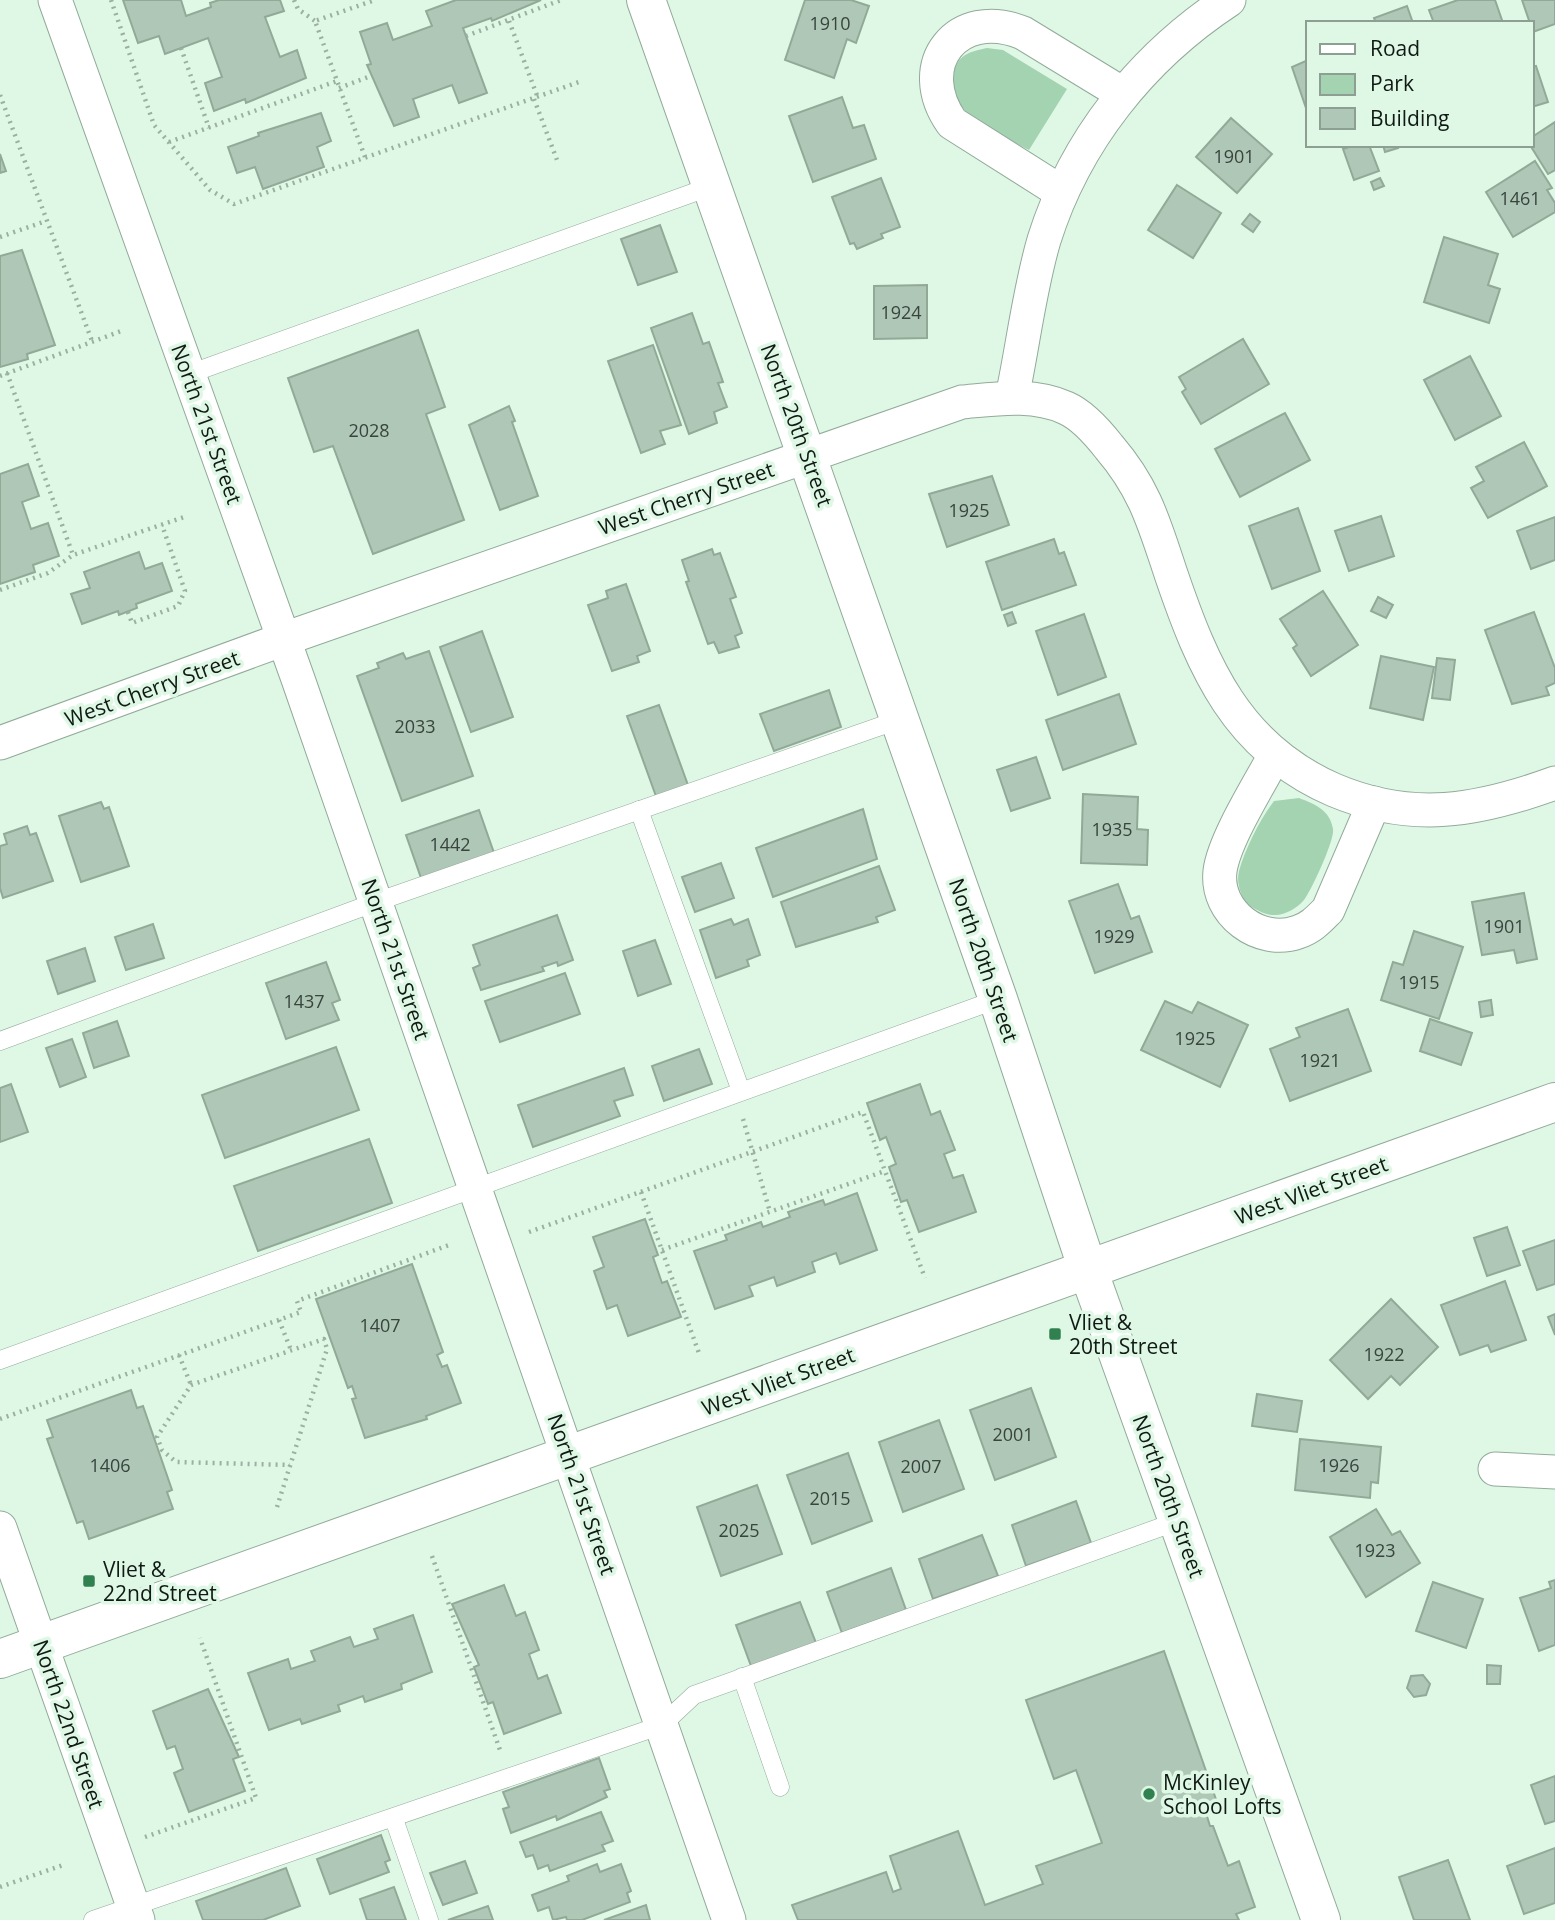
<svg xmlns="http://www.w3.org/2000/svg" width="1555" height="1920" viewBox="0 0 1555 1920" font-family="'Open Sans',sans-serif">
<rect width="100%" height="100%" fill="#dff8e6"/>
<g fill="#a3d3b1">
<path d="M987,48L1003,50L1067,89L1029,150C997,132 944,115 954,71C958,54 973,51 987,48Z"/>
<path d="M1299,798C1315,804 1330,810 1333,829C1335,840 1311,891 1304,900C1297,908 1286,915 1275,915C1265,916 1254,908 1245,903C1241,893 1236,883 1239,871C1245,849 1260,819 1274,801Z"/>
</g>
<g fill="#afc7b6" stroke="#92a998" stroke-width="2">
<polygon points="123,0 181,0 186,16 211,7 210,3 219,0 280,0 284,11 265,17 280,57 297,50 306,78 246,103 245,99 214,111 205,83 222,77 208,38 165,54 159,36 138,43"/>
<polygon points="456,0 541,0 492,21 491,18 463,28 487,93 459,103 452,85 413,99 419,117 394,126 367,65 371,64 360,32 387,23 393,40 432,26 426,11"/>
<polygon points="805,0 851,0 869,6 856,43 847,39 834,78 785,60"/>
<polygon points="1458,0 1495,0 1503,23 1434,23 1429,10"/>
<polygon points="1522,0 1555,0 1555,24 1533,32"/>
<polygon points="1407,6 1413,23 1376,23 1374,18"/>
<polygon points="1308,60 1308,114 1292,67"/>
<polygon points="1536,66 1548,102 1532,107 1532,67"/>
<polygon points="842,97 853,128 864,125 876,159 813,182 789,116"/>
<polygon points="321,113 331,141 317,147 324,167 263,189 255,167 237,173 228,147 259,136 258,133"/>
<polygon points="1231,118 1272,154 1237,193 1196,157"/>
<polygon points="1555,122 1555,170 1548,174 1530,145 1532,137"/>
<polygon points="1355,145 1369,145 1379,171 1354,180 1343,149"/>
<polygon points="1383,145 1397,145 1398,148 1385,152"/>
<polygon points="0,154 6,171 0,173"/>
<polygon points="1535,161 1552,188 1547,190 1555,203 1555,212 1513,237 1486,192"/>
<polygon points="881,178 900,227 881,234 883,238 857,249 854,243 850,244 832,197"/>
<polygon points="1380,178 1384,186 1374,190 1371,182"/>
<polygon points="1177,185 1221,213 1193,258 1148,230"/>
<polygon points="1250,214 1260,222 1253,232 1242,224"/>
<polygon points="660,225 677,272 638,285 621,239"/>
<polygon points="1444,237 1498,254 1488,285 1500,289 1489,323 1424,302"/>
<polygon points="22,250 55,345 27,354 28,359 0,367 0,256"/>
<polygon points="927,285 927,338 874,339 874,286"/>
<polygon points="692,313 703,344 709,342 723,382 718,383 727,407 714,412 717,423 689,434 651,328"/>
<polygon points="418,330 445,407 426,414 464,520 373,554 333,446 314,452 288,378"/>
<polygon points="1243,339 1269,384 1201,424 1182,392 1186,389 1179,377"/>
<polygon points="653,345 681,425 660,431 665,444 641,453 608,361"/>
<polygon points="1470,356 1501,416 1455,440 1424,380"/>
<polygon points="509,406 515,421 512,422 538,496 500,510 469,425"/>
<polygon points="1285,413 1310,460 1240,497 1215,449"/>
<polygon points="1524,442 1547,486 1488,518 1471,488 1484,481 1476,467"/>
<polygon points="28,464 39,496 22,502 31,529 48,523 59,556 33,565 35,572 0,584 0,474"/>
<polygon points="992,476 1009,525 947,547 929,494"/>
<polygon points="1298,508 1320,571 1272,589 1249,526"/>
<polygon points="1381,516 1394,556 1349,571 1335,531"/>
<polygon points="1555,517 1555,560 1531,569 1517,531"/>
<polygon points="1054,539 1059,554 1064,552 1076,585 1002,610 986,562"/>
<polygon points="712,549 714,555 720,553 736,597 730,599 742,633 735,636 739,647 719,653 714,642 708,644 686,582 689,581 682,560"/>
<polygon points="139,552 145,569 162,563 172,591 136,604 137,608 119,615 118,611 82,624 71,594 90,588 84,572"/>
<polygon points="626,584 650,651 637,656 639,662 612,671 588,605 608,598 606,591"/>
<polygon points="1323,591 1358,645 1311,676 1293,648 1297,645 1280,619"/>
<polygon points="1378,597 1393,605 1386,618 1371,611"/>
<polygon points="1012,612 1016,623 1008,626 1004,615"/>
<polygon points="1534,612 1555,668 1555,683 1546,687 1549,695 1512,704 1485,630"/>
<polygon points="1084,614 1106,677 1058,695 1036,631"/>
<polygon points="482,631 513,717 471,732 440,647"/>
<polygon points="429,651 473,776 402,801 357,676 379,668 377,663 403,653 406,659"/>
<polygon points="1381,656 1434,667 1423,720 1370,708"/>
<polygon points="1437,658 1455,660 1450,700 1432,698"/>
<polygon points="829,690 841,727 774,751 760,714"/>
<polygon points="1119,694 1136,744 1063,770 1046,720"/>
<polygon points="659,705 689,788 657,799 627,716"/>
<polygon points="1036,757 1050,798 1011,811 997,770"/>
<polygon points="1083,794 1138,797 1137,829 1148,830 1147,865 1081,863"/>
<polygon points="101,802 104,809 109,807 129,866 81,882 59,816"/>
<polygon points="863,809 877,859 773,897 756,848"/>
<polygon points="479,810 494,853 421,878 406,835"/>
<polygon points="27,826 30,835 36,833 53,881 3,898 0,888 0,846 7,844 4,834"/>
<polygon points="721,863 734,898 695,912 682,877"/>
<polygon points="879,866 895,910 876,917 878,922 796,947 781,902"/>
<polygon points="1118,884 1131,919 1139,916 1152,952 1095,973 1069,901"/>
<polygon points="1524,893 1537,959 1517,963 1514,950 1482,955 1472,902"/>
<polygon points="557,915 573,960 558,966 557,962 542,967 544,971 481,990 473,968 480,965 473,945"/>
<polygon points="731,919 734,925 748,919 760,955 747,960 749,966 716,978 700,930"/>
<polygon points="153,924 164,958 126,970 115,937"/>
<polygon points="1414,931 1463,947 1439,1019 1381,1000 1393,962 1403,965"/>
<polygon points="655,940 671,984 638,996 623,951"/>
<polygon points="85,948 95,981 58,994 47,961"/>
<polygon points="326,962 340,1000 332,1003 339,1020 286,1039 266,983"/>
<polygon points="565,973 580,1014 500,1042 485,1001"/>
<polygon points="1491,1000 1493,1015 1481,1017 1479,1002"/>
<polygon points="1165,1001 1192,1013 1198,1002 1248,1025 1220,1087 1141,1050"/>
<polygon points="1348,1009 1371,1071 1290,1101 1270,1049 1300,1037 1296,1028"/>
<polygon points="1430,1019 1472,1033 1461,1065 1420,1051"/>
<polygon points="117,1021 129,1056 94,1068 83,1033"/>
<polygon points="72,1039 86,1077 60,1087 46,1048"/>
<polygon points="336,1047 359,1110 225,1158 202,1095"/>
<polygon points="699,1049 712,1084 664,1101 652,1066"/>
<polygon points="624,1068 633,1095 614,1101 620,1116 533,1147 518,1105"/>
<polygon points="11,1084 28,1132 0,1142 0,1088"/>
<polygon points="920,1084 931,1115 940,1111 955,1150 944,1154 953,1178 963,1175 976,1212 919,1232 907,1200 901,1202 889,1167 896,1164 886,1137 880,1140 867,1103"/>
<polygon points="369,1139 392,1203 258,1251 234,1186"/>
<polygon points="857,1193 877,1250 840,1264 836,1253 812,1262 815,1272 777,1286 774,1277 749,1286 753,1296 715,1309 694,1251 727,1240 725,1235 761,1222 763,1227 790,1217 788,1212 823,1200 825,1205"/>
<polygon points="645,1219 658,1255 653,1257 662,1283 667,1281 681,1317 628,1336 617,1305 607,1309 594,1271 604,1267 593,1237"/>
<polygon points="1507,1227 1520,1265 1487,1276 1474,1238"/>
<polygon points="1555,1240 1555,1284 1537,1290 1523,1251"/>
<polygon points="412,1264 443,1352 437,1355 442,1367 447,1365 461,1403 426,1416 427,1419 365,1438 352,1399 356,1398 352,1386 348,1388 316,1299"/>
<polygon points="1505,1281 1526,1340 1491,1352 1488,1345 1460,1355 1441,1305"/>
<polygon points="1391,1299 1438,1347 1400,1385 1391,1376 1368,1399 1330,1360"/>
<polygon points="1555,1314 1555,1335 1548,1317"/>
<polygon points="1031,1388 1056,1457 995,1480 970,1410"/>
<polygon points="131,1390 137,1408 143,1406 172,1490 167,1492 173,1509 89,1539 83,1521 77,1523 47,1439 53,1437 47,1420"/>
<polygon points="1257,1394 1302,1401 1297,1432 1252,1426"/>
<polygon points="939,1420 964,1489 903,1512 879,1442"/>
<polygon points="1300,1439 1381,1447 1378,1483 1371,1482 1370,1498 1295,1490"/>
<polygon points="848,1453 872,1521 812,1544 787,1475"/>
<polygon points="757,1485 782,1554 721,1576 697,1507"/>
<polygon points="1076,1501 1091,1543 1026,1566 1012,1525"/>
<polygon points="1376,1509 1392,1535 1400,1531 1420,1563 1366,1597 1330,1537"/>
<polygon points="982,1535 998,1576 933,1599 919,1559"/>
<polygon points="891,1568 906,1610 842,1633 827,1592"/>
<polygon points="1555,1580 1555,1645 1539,1651 1520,1598 1551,1588 1549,1582"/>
<polygon points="1433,1582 1483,1599 1466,1648 1416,1631"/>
<polygon points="504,1585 516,1616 525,1612 539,1650 529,1654 538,1679 547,1675 561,1713 504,1734 493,1702 488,1704 474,1667 479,1665 452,1604"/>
<polygon points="800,1602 816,1643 751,1666 736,1625"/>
<polygon points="413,1615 432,1672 401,1684 402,1689 365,1702 363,1696 338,1705 340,1711 302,1724 300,1719 269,1730 248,1673 288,1659 291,1669 315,1661 311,1651 350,1637 354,1647 378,1639 374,1629"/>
<polygon points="1164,1651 1219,1808 1206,1813 1210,1826 1213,1826 1228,1866 1239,1861 1255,1907 1236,1914 1239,1920 798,1920 792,1905 886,1872 893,1892 901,1889 890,1856 958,1831 985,1905 1043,1884 1036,1866 1102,1843 1076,1770 1054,1779 1026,1700"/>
<polygon points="1487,1665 1501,1666 1500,1684 1487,1684"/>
<polygon points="1423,1675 1430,1684 1426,1695 1414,1697 1407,1688 1411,1676"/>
<polygon points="208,1689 239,1757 233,1759 245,1791 189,1812 174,1773 183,1769 175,1746 167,1749 153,1711"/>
<polygon points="599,1758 610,1789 604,1791 607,1797 557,1820 556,1816 511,1833 503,1809 509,1807 503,1792"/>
<polygon points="1555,1776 1555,1821 1545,1824 1531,1785"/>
<polygon points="601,1812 613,1841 602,1845 605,1851 550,1871 548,1865 538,1869 533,1855 526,1857 520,1842"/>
<polygon points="381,1835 390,1860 385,1862 389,1872 330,1894 317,1859"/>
<polygon points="1555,1848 1555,1903 1524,1914 1507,1866"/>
<polygon points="1448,1860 1470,1920 1414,1920 1399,1877"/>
<polygon points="465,1861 477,1893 443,1905 430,1873"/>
<polygon points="597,1864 600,1872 621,1864 631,1891 627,1893 630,1902 582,1920 567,1920 566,1917 553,1920 549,1907 538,1911 532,1895 569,1881 567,1876"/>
<polygon points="286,1868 300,1906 263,1920 203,1920 196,1901"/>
<polygon points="394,1887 406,1920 367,1920 360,1899"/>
<polygon points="646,1905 650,1920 604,1920"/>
<polygon points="488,1906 493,1920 448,1920"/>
</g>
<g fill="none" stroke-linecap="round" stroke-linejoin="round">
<defs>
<g id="lane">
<polyline points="189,374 712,186"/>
<polyline points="639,810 741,1091"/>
<polyline points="0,1041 376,902 901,719"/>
<polyline points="0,1360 998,999"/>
<polyline points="742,1677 780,1787"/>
<polyline points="394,1819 429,1920"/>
<polyline points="93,1920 662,1725 694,1695 1178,1521"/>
</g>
<g id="street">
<polyline points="55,0 298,679 729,1920"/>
<path d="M1061,192L952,123C911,65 957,6 1023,33L1123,94"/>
<path d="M1012,397C1023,346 1029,291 1044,240C1075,141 1142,57 1229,0"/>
<path d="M0,743L284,639L962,402C996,399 1033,393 1066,408C1082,415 1098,433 1109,447C1145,489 1154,523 1171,574C1203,668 1237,748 1334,790C1412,823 1478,811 1555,783"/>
<path d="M1275,755C1259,785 1224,840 1220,871C1215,913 1260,946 1298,932C1311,928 1319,919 1328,910L1374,803"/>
<polyline points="1495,1469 1555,1472"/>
<polyline points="0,1528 138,1920"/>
</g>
<g id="secondary">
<polyline points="646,0 998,999 1088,1270 1321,1920"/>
<polyline points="0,1659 1555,1102"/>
</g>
</defs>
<use href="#lane" stroke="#92aa99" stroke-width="19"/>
<use href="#street" stroke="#92aa99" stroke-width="35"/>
<use href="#secondary" stroke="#92aa99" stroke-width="40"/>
<g stroke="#9cb0a2" stroke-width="4.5" stroke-dasharray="2 5" stroke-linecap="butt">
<polyline points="111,0 154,125 210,190 234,204 579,82"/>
<polyline points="294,0 298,9 315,21"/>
<polyline points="509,21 538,98"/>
<polyline points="466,36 561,0"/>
<polyline points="181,48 209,128"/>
<polyline points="339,88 371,76"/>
<polyline points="0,95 92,341"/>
<polyline points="534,99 557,160"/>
<polyline points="169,142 337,81"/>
<polyline points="365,157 315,21 375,0"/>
<polyline points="0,237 46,221"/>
<polyline points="7,373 73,555"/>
<polyline points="0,376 124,330"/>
<polyline points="0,590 48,573 73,555 187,516"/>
<polyline points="128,612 132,623 178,606 185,591 162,525"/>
<polyline points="743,1119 770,1212"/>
<polyline points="641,1192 700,1356"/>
<polyline points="529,1232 863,1112 925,1278"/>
<polyline points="662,1250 885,1171"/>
<polyline points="279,1320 291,1350"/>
<polyline points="179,1355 191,1385"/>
<polyline points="0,1419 301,1312 297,1301 449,1245"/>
<polyline points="277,1507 327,1349 324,1339 191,1385 157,1437 162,1450 176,1462 290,1465"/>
<polyline points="432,1556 501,1753"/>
<polyline points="145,1837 256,1798 200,1638"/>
<polyline points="0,1887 66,1864"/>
</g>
<use href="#lane" stroke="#fff" stroke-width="18"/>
<use href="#street" stroke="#fff" stroke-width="33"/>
<use href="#secondary" stroke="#fff" stroke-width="38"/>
</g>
<g fill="#318050" stroke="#dff8e6" stroke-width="2.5">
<rect x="1048" y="1327" width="14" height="14" rx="3.5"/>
<rect x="82" y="1574" width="14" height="14" rx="3.5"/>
<circle cx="1149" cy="1794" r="7"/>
</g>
<g text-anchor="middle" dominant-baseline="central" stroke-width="7" stroke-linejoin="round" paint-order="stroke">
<g font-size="18" fill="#38443c">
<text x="830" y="23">1910</text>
<text x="1234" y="156">1901</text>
<text x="1520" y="198">1461</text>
<text x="901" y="312">1924</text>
<text x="369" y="430">2028</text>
<text x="969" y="510">1925</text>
<text x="415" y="726">2033</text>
<text x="1112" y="829">1935</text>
<text x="450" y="844">1442</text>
<text x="1504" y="926">1901</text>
<text x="1114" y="936">1929</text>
<text x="1419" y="982">1915</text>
<text x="304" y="1001">1437</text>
<text x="1195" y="1038">1925</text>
<text x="1320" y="1060">1921</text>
<text x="380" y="1325">1407</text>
<text x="1384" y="1354">1922</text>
<text x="1013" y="1434">2001</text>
<text x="110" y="1465">1406</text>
<text x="1339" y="1465">1926</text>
<text x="921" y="1466">2007</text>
<text x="830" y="1498">2015</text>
<text x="739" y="1530">2025</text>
<text x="1375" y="1550">1923</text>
</g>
<g font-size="21" fill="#101913" stroke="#dff8e6">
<text transform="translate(207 424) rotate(70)">North 21st Street</text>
<text transform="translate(797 425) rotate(70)">North 20th Street</text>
<text transform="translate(686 498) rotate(-19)">West Cherry Street</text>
<text transform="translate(152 688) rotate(-20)">West Cherry Street</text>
<text transform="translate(396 959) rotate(71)">North 21st Street</text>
<text transform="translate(984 960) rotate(71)">North 20th Street</text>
<text transform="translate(1311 1190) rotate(-20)">West Vliet Street</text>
<text transform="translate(778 1381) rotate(-20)">West Vliet Street</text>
<text transform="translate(582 1494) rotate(71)">North 21st Street</text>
<text transform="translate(1169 1496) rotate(70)">North 20th Street</text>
<text transform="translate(69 1724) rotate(71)">North 22nd Street</text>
</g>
<g font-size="21" fill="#101913" stroke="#dff8e6" text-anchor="start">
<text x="1069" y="1322">Vliet &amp;<tspan x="1069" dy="24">20th Street</tspan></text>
<text x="103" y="1569">Vliet &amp;<tspan x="103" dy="24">22nd Street</tspan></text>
<text x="1163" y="1782">McKinley<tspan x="1163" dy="24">School Lofts</tspan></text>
</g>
</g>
<rect x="1306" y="21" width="228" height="126" fill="#dff8e6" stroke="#8c9f92" stroke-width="2"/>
<rect x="1320" y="44" width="35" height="10" fill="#ffffff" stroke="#8c9f92" stroke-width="2"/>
<text x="1370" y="56" font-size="21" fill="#101913">Road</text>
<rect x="1320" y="74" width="35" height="21" fill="#a3d3b1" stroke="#8c9f92" stroke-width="2"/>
<text x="1370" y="91" font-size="21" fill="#101913">Park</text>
<rect x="1320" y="108" width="35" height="21" fill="#afc7b6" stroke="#8c9f92" stroke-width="2"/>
<text x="1370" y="126" font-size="21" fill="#101913">Building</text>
</svg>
